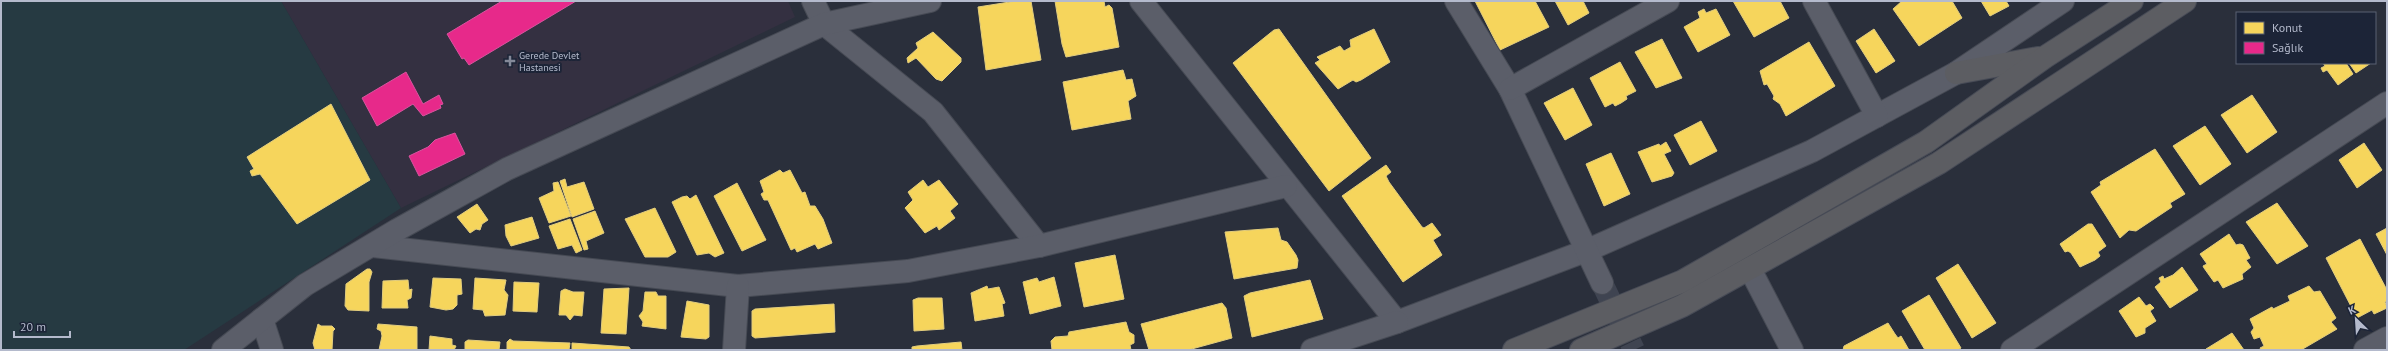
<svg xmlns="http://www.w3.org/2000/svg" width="2388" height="351" viewBox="0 0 2388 351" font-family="'PT Sans',sans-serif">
<rect width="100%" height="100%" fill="#2a2f3b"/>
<polygon fill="#343041" points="281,1 788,1 795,17 401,208"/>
<polygon fill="#263a42" points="1,1 281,1 401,208 184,350 1,350"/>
<g fill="#f6d55c" stroke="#e2cd7e">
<polygon points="1016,1 1031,1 1041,60 986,70 978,7"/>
<polygon points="1055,1 1104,1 1105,7 1109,5 1112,8 1119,47 1066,57 1062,44"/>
<polygon points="1475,1 1535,1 1549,27 1500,50"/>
<polygon points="1555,1 1583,1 1589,13 1568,25"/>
<polygon points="1733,1 1780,1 1789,18 1754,37"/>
<polygon points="1902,1 1952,1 1962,18 1919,46 1893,9"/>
<polygon points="1981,1 2006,1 2009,6 1990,16"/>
<polygon points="1704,9 1706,13 1716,9 1730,35 1698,52 1684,27 1700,18 1698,12"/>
<polygon points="1279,29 1371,158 1329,191 1233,63 1274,30"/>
<polygon points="1374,29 1390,62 1361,80 1356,82 1353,80 1338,89 1315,63 1320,60 1317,57 1340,46 1344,51 1351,47 1350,40"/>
<polygon points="1874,29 1895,61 1876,73 1856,41"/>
<polygon points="933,32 961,58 961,62 942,81 936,79 916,58 908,63 907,58 918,48 916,43"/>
<polygon points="1662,39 1682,78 1656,88 1635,52"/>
<polygon points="1809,42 1835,86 1786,116 1780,104 1773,99 1774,96 1767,84 1764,85 1760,71"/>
<polygon points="1620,62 1636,91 1626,96 1627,99 1621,103 1615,106 1613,103 1605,107 1590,78"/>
<polygon points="2323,63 2346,63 2353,74 2338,85 2327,70 2323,72 2321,68 2325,66"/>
<polygon points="2349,63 2371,63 2356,73"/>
<polygon points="1123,70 1126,80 1132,79 1136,96 1128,101 1131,119 1072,130 1063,82"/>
<polygon points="1573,88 1592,125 1565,140 1544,103"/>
<polygon points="2252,95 2277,132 2247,153 2221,115"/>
<polygon points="331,104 370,180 297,224 260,174 252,176 250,171 254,169 247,157"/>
<polygon points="1701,121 1717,151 1690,165 1674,135"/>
<polygon points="2205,126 2231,164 2200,185 2173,146"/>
<polygon points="1666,142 1671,151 1664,154 1674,173 1672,176 1652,182 1638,152 1659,144 1660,146"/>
<polygon points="2364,143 2382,170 2357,188 2339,160"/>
<polygon points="2155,149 2185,194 2170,203 2172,207 2136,231 2129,230 2120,238 2091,192 2101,185 2100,182"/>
<polygon points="1611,153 1630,194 1604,206 1586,164"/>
<polygon points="1386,165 1391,172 1386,176 1389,182 1422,227 1424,228 1432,223 1441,235 1433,240 1442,255 1403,282 1342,196"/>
<polygon points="780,170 783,173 790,170 802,193 805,192 810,206 815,206 823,219 832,243 818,249 815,244 797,252 795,248 791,250 768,200 764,200 761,194 764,192 760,181"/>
<polygon points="565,179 567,187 584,182 594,209 572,217 560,181"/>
<polygon points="923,180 928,187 939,180 958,204 950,211 955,218 939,230 937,226 925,233 905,208 913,200 908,192"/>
<polygon points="558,182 571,216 549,223 539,198 554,191 553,183"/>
<polygon points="737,183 766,240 742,251 714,196"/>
<polygon points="696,195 724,253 715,257 709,253 697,255 672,202 682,197 687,196 690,199"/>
<polygon points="2277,203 2308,246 2277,264 2246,222"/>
<polygon points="477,204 488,220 482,224 480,230 476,229 470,233 457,217"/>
<polygon points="655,208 676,252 668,257 645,257 625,219"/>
<polygon points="595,211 604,233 586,241 588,249 584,250 573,219"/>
<polygon points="532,217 539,238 511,246 506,236 505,225"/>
<polygon points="570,219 582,250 576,253 572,245 558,249 549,226"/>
<polygon points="2088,224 2092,224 2106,246 2098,252 2100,256 2095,260 2080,267 2071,253 2068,251 2065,252 2060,244"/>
<polygon points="1278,228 1281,240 1287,242 1296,255 1298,260 1297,268 1234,279 1225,232"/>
<polygon points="2387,228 2387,255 2376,234"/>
<polygon points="2229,234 2236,245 2240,244 2243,245 2250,258 2246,260 2251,267 2242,274 2243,279 2223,288 2218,280 2214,282 2204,268 2203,266 2207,264 2200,254"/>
<polygon points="2360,239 2387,290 2387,301 2385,302 2387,308 2374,314 2372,310 2357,318 2326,258"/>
<polygon points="1115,255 1124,299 1084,307 1075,263"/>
<polygon points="1958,264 1996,323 1972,338 1936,278"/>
<polygon points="2182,267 2198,290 2170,308 2155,287 2161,282 2159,278 2163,276 2164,279 2173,275"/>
<polygon points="367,269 370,269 372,272 369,282 369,311 348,310 345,306 346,284"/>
<polygon points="1054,277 1061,306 1030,314 1023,282 1037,278 1039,282"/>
<polygon points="433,278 461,279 462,294 457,295 457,305 453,309 446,310 430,307"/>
<polygon points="475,278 506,280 504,290 508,295 505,315 485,316 483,310 473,309"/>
<polygon points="408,280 409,290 412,289 411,298 407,300 408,308 382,308 383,281"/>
<polygon points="1310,280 1323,319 1252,337 1244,296 1250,293"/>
<polygon points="514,282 539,283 537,312 513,311"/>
<polygon points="987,286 988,289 999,287 1005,303 1002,304 1004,316 975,321 971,293"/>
<polygon points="2309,286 2314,292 2320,291 2336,318 2331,322 2337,329 2301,350 2261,350 2260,348 2264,346 2260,337 2254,339 2251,332 2254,328 2250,319 2272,307 2273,309 2290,301 2288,296"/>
<polygon points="629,288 626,334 601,333 604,289"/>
<polygon points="565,289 573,292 584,292 582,316 574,315 570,320 566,315 559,315 561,291"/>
<polygon points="645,292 656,292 658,296 666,296 666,329 642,326 643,322 639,316 643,311"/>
<polygon points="1929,295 1961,348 1958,350 1925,350 1902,311"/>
<polygon points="2139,297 2146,306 2150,304 2154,308 2150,311 2156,321 2145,328 2145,333 2136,337 2119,311"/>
<polygon points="918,298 942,298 944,329 914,331 913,300"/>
<polygon points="687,301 709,305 709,337 706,339 681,337"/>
<polygon points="1222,303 1226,308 1232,338 1188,350 1149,350 1141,324"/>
<polygon points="834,304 835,332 755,338 752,336 752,311 755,309"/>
<polygon points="1126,322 1129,332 1134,335 1134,343 1130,345 1131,350 1052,350 1051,341 1055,337 1068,336 1069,332"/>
<polygon points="1888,323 1895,334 1898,338 1901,336 1909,350 1843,350 1844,346"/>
<polygon points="318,324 321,326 332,326 335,329 333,331 332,350 315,350 313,343"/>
<polygon points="378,324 417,327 417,350 379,350 382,336 381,331 377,329"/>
<polygon points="2232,333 2244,350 2207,350 2206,349"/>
<polygon points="430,336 452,339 452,345 456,346 454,350 427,350 429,350"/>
<polygon points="510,339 513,341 570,343 569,350 507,350 507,342"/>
<polygon points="468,340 500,342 499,350 465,350 465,342"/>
<polygon points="961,342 962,350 912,350 912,347 917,346"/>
<polygon points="572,343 629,347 631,350 572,350"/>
</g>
<g fill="#e7298a" stroke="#d8549e">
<polygon points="502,1 576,1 469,65 464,58 462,59 447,34"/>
<polygon points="406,72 423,104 439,95 443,104 440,105 441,108 423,116 413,104 377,126 362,98"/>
<polygon points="455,133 465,154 419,176 409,156 428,147 435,140"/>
</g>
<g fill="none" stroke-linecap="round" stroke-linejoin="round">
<polyline stroke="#3f4451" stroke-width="22" stroke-dasharray="22 11" stroke-linecap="butt" points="1602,283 1634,350"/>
<defs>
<g id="minor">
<polyline points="813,1 824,24 933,112 1039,246"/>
<polyline points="1141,1 1397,322 1588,250 1812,151 1956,73 2063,1"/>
<polyline points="1456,1 1510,89 1602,283"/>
<polyline points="1814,1 1877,116"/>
<polyline points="1510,89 1668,1"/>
<polyline points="373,246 738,286 908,271 1039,246 1286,186"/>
<polyline points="1750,269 1792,350"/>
<polyline points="262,319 272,350"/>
<polyline points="223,350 305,285 397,230 507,169 824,24 930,1"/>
<polyline points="734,350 738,286"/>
<polyline points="1312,350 1397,322"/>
<polyline points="2012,350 2387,103"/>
<polyline points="2365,350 2387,338"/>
</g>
<g id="highway">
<polyline points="1956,73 2038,58"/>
<polyline points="1514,350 1683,281 1926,142 2045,57 2132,1"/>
<polyline points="1581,350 1682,306 1939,163 2185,1"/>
</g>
</defs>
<use href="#minor" stroke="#464a54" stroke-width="24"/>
<use href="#highway" stroke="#474b56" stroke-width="24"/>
<use href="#minor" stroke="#5b5e69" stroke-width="22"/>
<use href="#highway" stroke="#5c5d62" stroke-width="22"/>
</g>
<path fill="#848999" stroke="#1c2437" stroke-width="1.5" d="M508 55h4v4h4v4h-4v4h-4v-4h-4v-4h4z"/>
<g text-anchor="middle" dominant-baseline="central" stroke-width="4" stroke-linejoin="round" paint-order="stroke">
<g font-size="10" fill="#b4bacc" stroke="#1c2437" text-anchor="start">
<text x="519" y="55">Gerede Devlet<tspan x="519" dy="12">Hastanesi</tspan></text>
</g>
</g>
<rect width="2388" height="351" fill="none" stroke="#b4bacc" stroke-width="4"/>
<rect x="2236" y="12" width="140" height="52" fill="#1c2437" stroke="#596073"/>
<rect x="2244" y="22" width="20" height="12" fill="#f6d55c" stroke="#596073"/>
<text x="2272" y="32" font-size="12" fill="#b4bacc">Konut</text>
<rect x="2244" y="42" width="20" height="12" fill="#e7298a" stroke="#596073"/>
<text x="2272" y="52" font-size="12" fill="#b4bacc">Sağlık</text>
<g transform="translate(2356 319) rotate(335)" stroke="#1c2437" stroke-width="3" paint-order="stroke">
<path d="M0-3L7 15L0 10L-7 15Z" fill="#b4bacc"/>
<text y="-6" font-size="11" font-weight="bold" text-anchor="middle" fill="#b4bacc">K</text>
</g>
<path d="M14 331v6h56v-6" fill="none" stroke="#b4bacc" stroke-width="2"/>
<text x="20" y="331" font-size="12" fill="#b4bacc" stroke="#1c2437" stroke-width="3" paint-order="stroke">20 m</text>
</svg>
